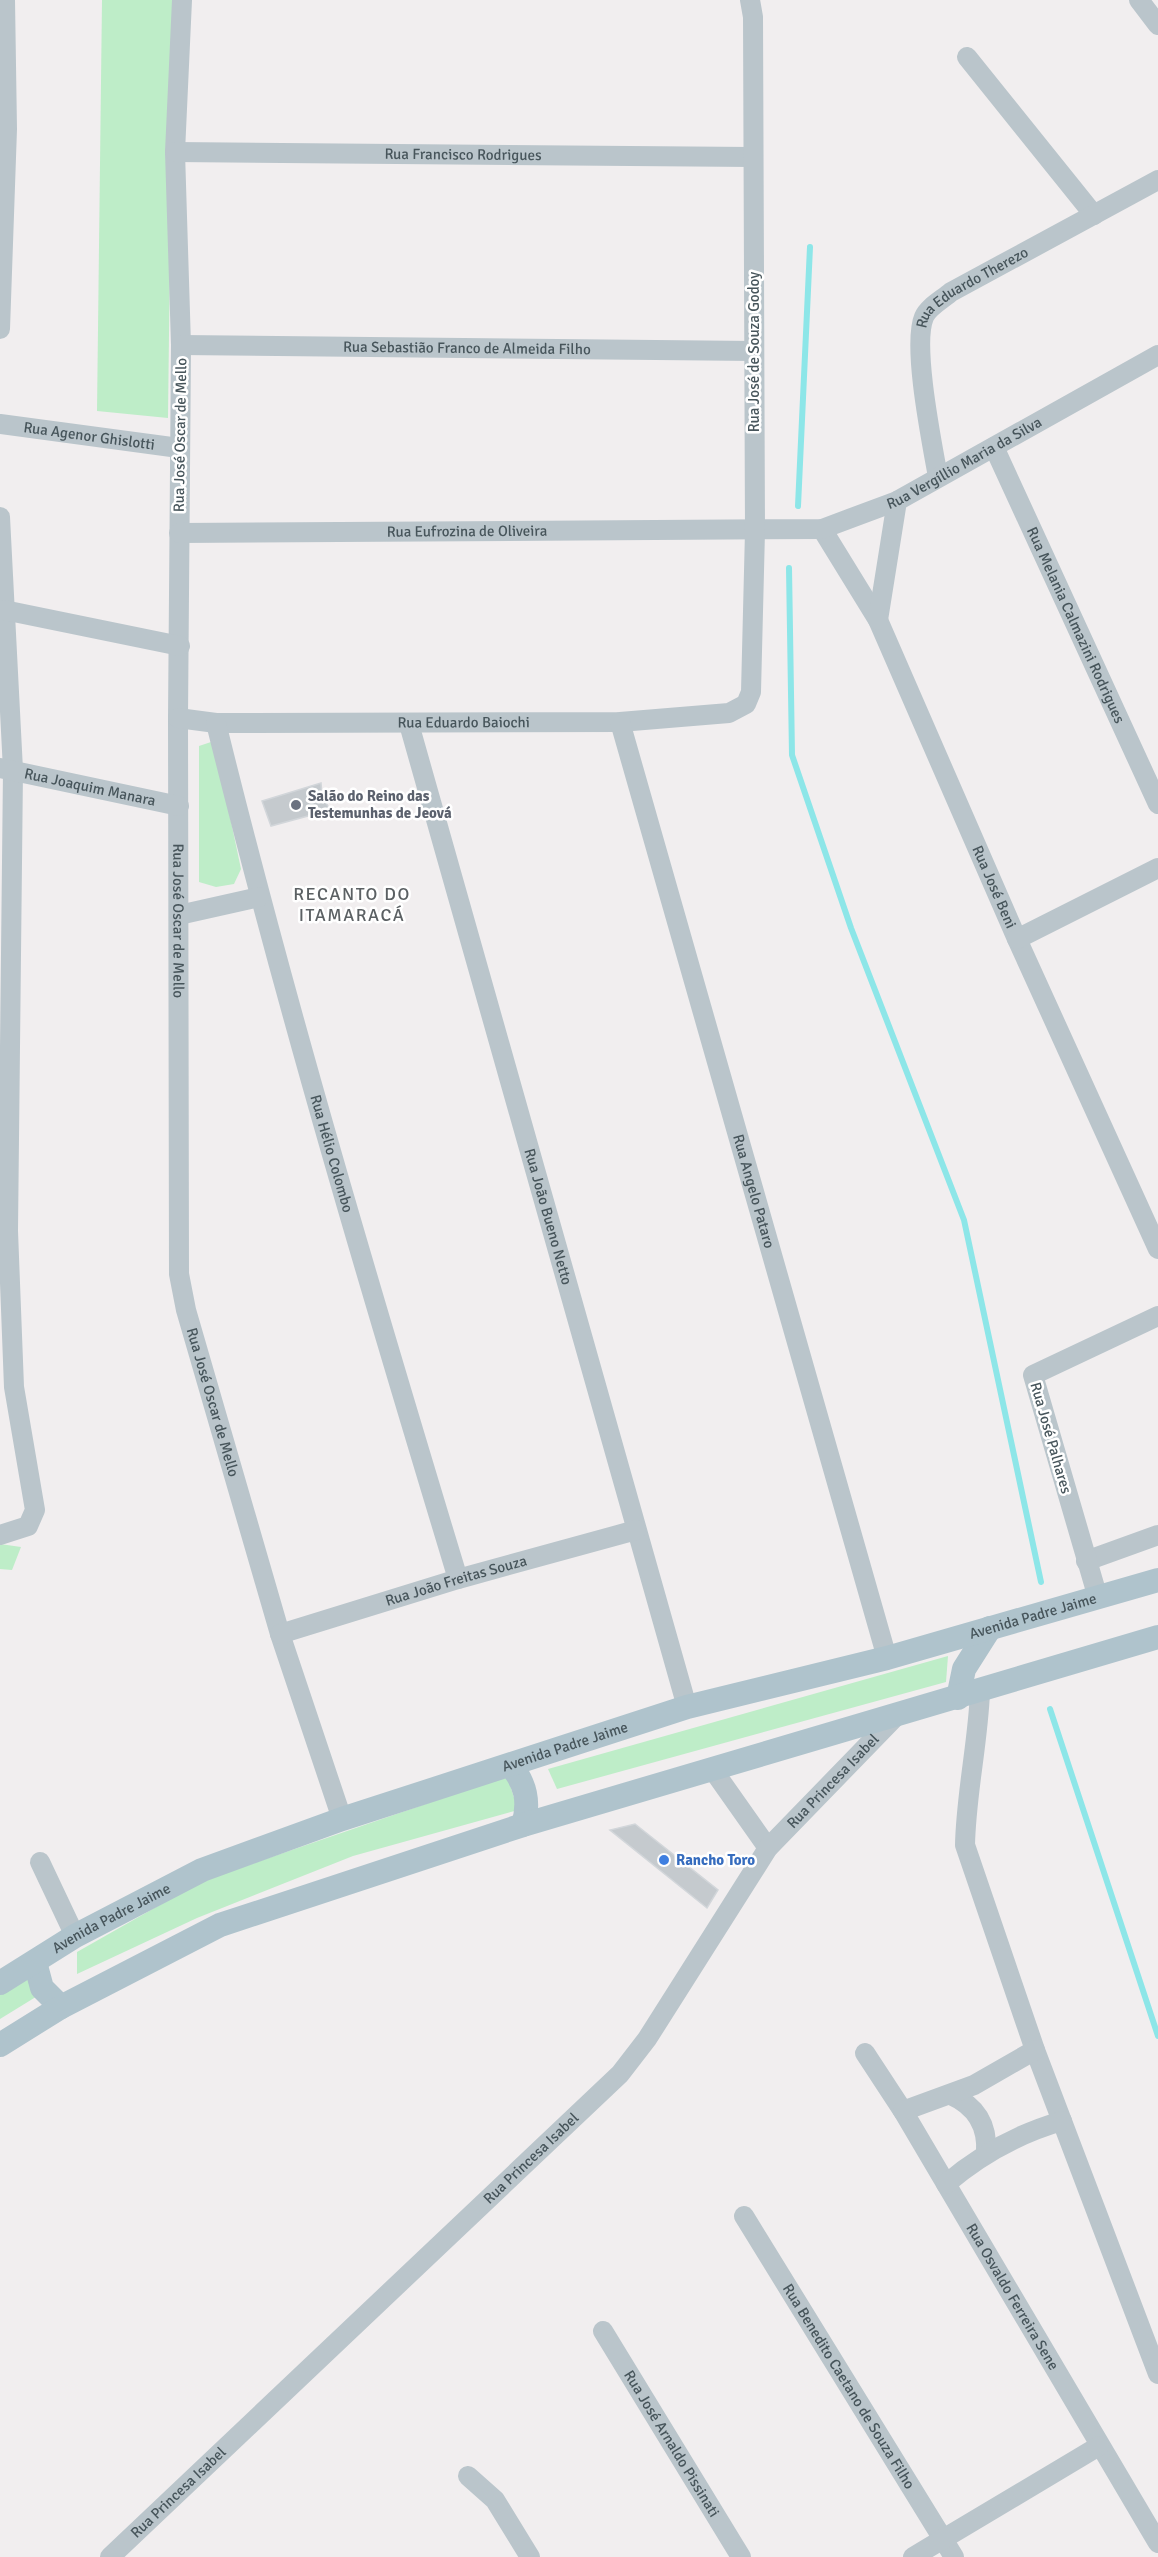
<svg xmlns="http://www.w3.org/2000/svg" width="1158" height="2557" viewBox="0 0 1158 2557" font-family="Signika,sans-serif">
<rect width="100%" height="100%" fill="#f1eeef"/>
<g fill="#beedc8">
<polygon points="102,0 173,0 168,418 97,411"/>
<polygon points="214,741 241,869 234,884 216,887 199,882 199,746"/>
<polygon points="0,1544 21,1547 12,1570 0,1569"/>
<polygon points="948,1656 946,1682 557,1789 548,1769"/>
<polygon points="507,1776 518,1810 353,1856 197,1918 77,1974 77,1952 202,1881"/>
<polygon points="25,1976 39,1995 0,2019 0,1993"/>
</g>
<g fill="none" stroke-linecap="round" stroke-linejoin="round">
<g stroke="#8de6e8" stroke-width="6">
<polyline points="798,506 810,247"/>
<polyline points="789,568 792,755 851,928 964,1220 1041,1582"/>
<polyline points="1050,1709 1158,2036"/>
</g>
</g>
<g fill="#c5cace" stroke="#d2d6da" stroke-width="1.5">
<polygon points="321,783 322,795 330,810 271,826 262,801"/>
<polygon points="635,1824 718,1890 707,1908 610,1830"/>
</g>
<g fill="none" stroke-linecap="round" stroke-linejoin="round">
<g stroke="#bac5cb" stroke-width="20">
<path id="s1" d="M182,0L175,152L181,345L178,718L179,1274L186,1310L280,1634L342,1819"/>
<polyline points="1139,0 1158,25"/>
<polyline points="967,57 1094,215"/>
<path id="s2" d="M175,152L752,157"/>
<polyline points="0,329 7,129 5,0"/>
<path id="s3" d="M181,345L754,351"/>
<path id="s4" d="M0,424L179,448"/>
<path id="s5" d="M994,447L1158,804"/>
<path id="s6" d="M938,477C932,443 912,345 924,317C928,307 943,299 951,292L1158,180"/>
<polyline points="0,517 13,770 8,1231 14,1387 35,1510 28,1526 0,1535"/>
<path id="s7" d="M822,529L878,620L1017,939L1158,1249"/>
<path id="s8" d="M179,533L822,529L897,501L1158,355"/>
<polyline points="4,610 180,646"/>
<polyline points="878,620 897,501"/>
<path id="s9" d="M178,718L216,723L620,722L729,713L746,704L751,692L755,531L753,17L750,0"/>
<path id="s10" d="M620,722L887,1658"/>
<path id="s11" d="M216,723C287,1011 372,1295 458,1579"/>
<path id="s12" d="M409,724L687,1707"/>
<path id="s13" d="M0,768L179,806"/>
<polyline points="179,915 259,897"/>
<polyline points="1017,939 1158,868"/>
<polyline points="1086,1561 1158,1535"/>
<polyline points="1098,1598 1033,1375 1158,1316"/>
<path id="s14" d="M280,1634L458,1579L636,1530"/>
<path d="M980,1692C978,1743 966,1794 965,1845L1035,2050L1158,2374"/>
<polyline points="713,1770 768,1848"/>
<polyline points="40,1862 75,1936"/>
<path id="s15" d="M865,2053L903,2111L1158,2543"/>
<path d="M951,2095C976,2106 988,2125 986,2153"/>
<polyline points="903,2111 974,2085 1035,2050"/>
<path d="M946,2184C981,2154 1017,2134 1062,2121"/>
<path id="s16" d="M744,2216L954,2557"/>
<path id="s17" d="M603,2331L741,2557"/>
<polyline points="468,2476 495,2500 530,2557"/>
<path id="s18" d="M110,2557L620,2074L647,2039L768,1848L899,1713"/>
<polyline points="913,2557 1099,2446"/>
</g>
<g stroke="#afc3cc" stroke-width="24">
<polyline points="958,1698 964,1669 990,1628"/>
<path d="M511,1766C526,1784 530,1802 523,1825"/>
<polyline points="35,1962 42,1988 61,2007"/>
<path id="s19" d="M0,1983L75,1936L202,1870L342,1819L687,1707L887,1658L1158,1580"/>
<polyline points="0,2045 61,2007 220,1925 523,1825 1158,1637"/>
</g>
</g>
<circle fill="#6b7280" stroke="#fff" stroke-width="2" cx="296" cy="805" r="6"/>
<circle fill="#3f7fe0" stroke="#fff" stroke-width="2" cx="664" cy="1860" r="6"/>
<g text-anchor="middle" dominant-baseline="central" stroke-width="5" stroke-linejoin="round" paint-order="stroke">
<g font-size="15" fill="#47555b" stroke="#fff">
<text stroke="none"><textPath href="#s2" startOffset="288">Rua Francisco Rodrigues</textPath></text>
<text stroke="none"><textPath href="#s6" startOffset="218">Rua Eduardo Therezo</textPath></text>
<text stroke="none"><textPath href="#s3" startOffset="286">Rua Sebastião Franco de Almeida Filho</textPath></text>
<text transform="translate(754 352) rotate(-90)">Rua José de Souza Godoy</text>
<text transform="translate(180 435) rotate(-89)">Rua José Oscar de Mello</text>
<text stroke="none"><textPath href="#s4" startOffset="90">Rua Agenor Ghislotti</textPath></text>
<text stroke="none"><textPath href="#s8" startOffset="800">Rua Vergíllio Maria da Silva</textPath></text>
<text stroke="none"><textPath href="#s8" startOffset="288">Rua Eufrozina de Oliveira</textPath></text>
<text stroke="none"><textPath href="#s5" startOffset="196">Rua Melania Calmazini Rodrigues</textPath></text>
<text stroke="none"><textPath href="#s9" startOffset="286">Rua Eduardo Baiochi</textPath></text>
<text stroke="none"><textPath href="#s13" startOffset="92">Rua Joaquim Manara</textPath></text>
<text stroke="none"><textPath href="#s7" startOffset="398">Rua José Beni</textPath></text>
<text stroke="none"><textPath href="#s1" startOffset="921">Rua José Oscar de Mello</textPath></text>
<text stroke="none"><textPath href="#s11" startOffset="446">Rua Hélio Colombo</textPath></text>
<text stroke="none"><textPath href="#s10" startOffset="488">Rua Angelo Pataro</textPath></text>
<text stroke="none"><textPath href="#s12" startOffset="512">Rua João Bueno Netto</textPath></text>
<text stroke="none"><textPath href="#s1" startOffset="1407">Rua José Oscar de Mello</textPath></text>
<text transform="translate(1051 1438) rotate(74)">Rua José Palhares</text>
<text stroke="none"><textPath href="#s14" startOffset="184">Rua João Freitas Souza</textPath></text>
<text stroke="none"><textPath href="#s19" startOffset="1101">Avenida Padre Jaime</textPath></text>
<text stroke="none"><textPath href="#s19" startOffset="615">Avenida Padre Jaime</textPath></text>
<text stroke="none"><textPath href="#s18" startOffset="1066">Rua Princesa Isabel</textPath></text>
<text stroke="none"><textPath href="#s19" startOffset="129">Avenida Padre Jaime</textPath></text>
<text stroke="none"><textPath href="#s18" startOffset="580">Rua Princesa Isabel</textPath></text>
<text stroke="none"><textPath href="#s15" startOffset="285">Rua Osvaldo Ferreira Sene</textPath></text>
<text stroke="none"><textPath href="#s16" startOffset="200">Rua Benedito Caetano de Souza Filho</textPath></text>
<text stroke="none"><textPath href="#s17" startOffset="132">Rua José Arnaldo Pissinati</textPath></text>
<text stroke="none"><textPath href="#s18" startOffset="94">Rua Princesa Isabel</textPath></text>
</g>
<g font-size="15" font-weight="bold" fill="#5b616d" stroke="#fff" text-anchor="start">
<text x="308" y="796">Salão do Reino das<tspan x="308" dy="17">Testemunhas de Jeová</tspan></text>
</g>
<g font-size="15" font-weight="bold" fill="#366cbe" stroke="#fff" text-anchor="start">
<text x="676" y="1860">Rancho Toro</text>
</g>
<g font-size="18" letter-spacing="1.5" fill="#5b6063" stroke="#fff">
<text x="352" y="894">RECANTO DO<tspan x="352" dy="21">ITAMARACÁ</tspan></text>
</g>
</g>
</svg>
